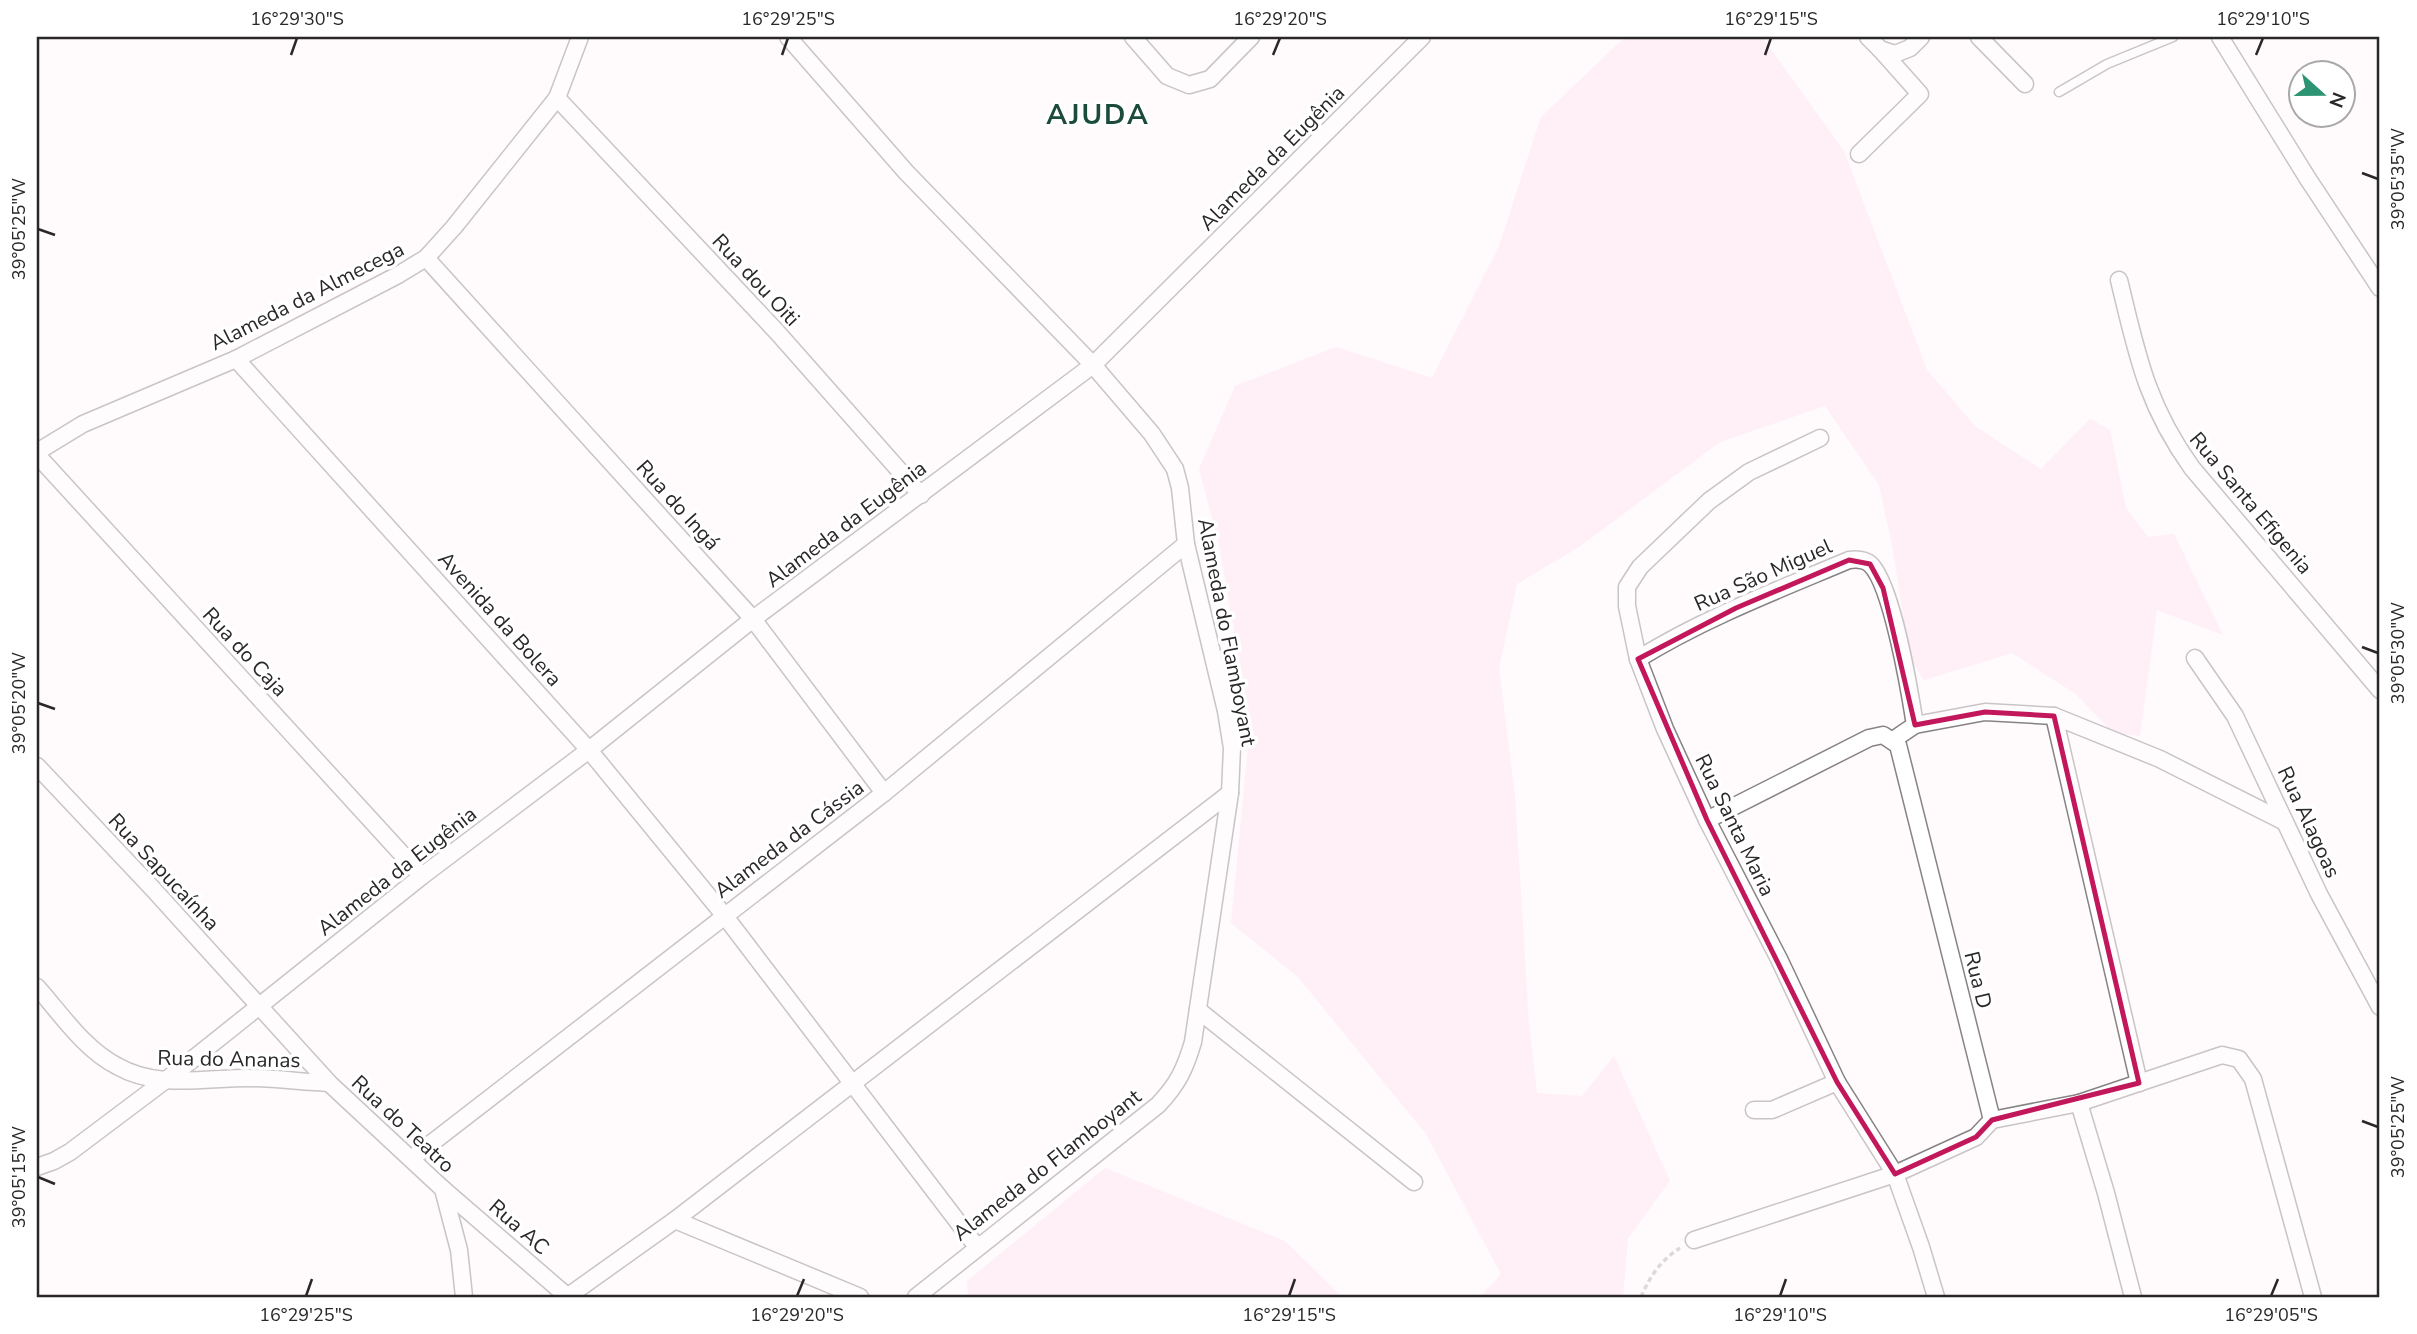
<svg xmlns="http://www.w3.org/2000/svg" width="2417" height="1334" viewBox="0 0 2417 1334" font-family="'Nunito Sans',sans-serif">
<rect width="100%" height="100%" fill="#fffafc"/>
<g fill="#fee3f1">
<polygon points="1625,37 1762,37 1844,151 1927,370 1976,427 2041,469 2090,419 2110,430 2126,508 2148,537 2174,534 2223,635 2157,610 2140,736 2113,733 2076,694 2012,653 1924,680 1910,659 1892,545 1879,485 1825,406 1720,442 1579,547 1517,584 1499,668 1515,796 1529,1025 1537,1093 1582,1096 1614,1056 1670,1181 1628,1238 1623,1297 1480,1297 1501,1274 1426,1134 1298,977 1231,923 1250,725 1219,544 1199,469 1235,386 1336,347 1432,378 1499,246 1541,117"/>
<polygon points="1105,1168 1285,1241 1342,1297 968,1297 967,1281"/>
</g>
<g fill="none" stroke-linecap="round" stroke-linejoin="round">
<defs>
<polyline id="lane" points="2059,92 2107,64 2173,37"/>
<g id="street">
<path d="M788,37L906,172L1093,365L1152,434L1175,469L1180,488L1186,544L1226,711L1232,748L1230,793L1193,1042C1185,1069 1178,1084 1158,1105L916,1297"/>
<polyline points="1133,37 1167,76 1189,85 1210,79 1251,37"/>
<polyline points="1868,37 1880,49 1895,54 1910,48 1921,37"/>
<polyline points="1979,37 2025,84"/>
<polyline points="2220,37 2308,179 2380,288"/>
<polyline points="557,98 777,332 921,495"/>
<polyline points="1859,154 1920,94 1880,49"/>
<polyline points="426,258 753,619 884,793"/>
<path d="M2119,280C2137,354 2146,404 2192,468L2380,690"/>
<polyline points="236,359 589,750 724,915 977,1247"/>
<polyline points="1820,438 1749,472 1709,501 1640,567 1627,587 1627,606 1638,659 1665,729 1707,820 1779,959 1837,1082 1895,1174 1921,1247 1936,1297"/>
<polyline points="37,452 83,424 236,359 398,275 426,258 454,227 557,98 580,37"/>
<polyline points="37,455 422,876"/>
<polyline points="2195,658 2235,716 2319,894 2380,1007"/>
<path d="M1638,659C1704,618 1778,590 1849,560C1856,559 1864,559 1870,564C1892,584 1910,693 1915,725"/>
<polyline points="2054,716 2139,1083"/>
<polyline points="1893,740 1915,725 1985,712 2054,716 2160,759 2285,822"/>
<polyline points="37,766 153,889 329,1083 443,1189 568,1297"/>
<path d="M37,987C61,1014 84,1049 117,1066C157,1089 204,1078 248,1078C275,1078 302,1082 329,1083"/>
<polyline points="1198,1010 1414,1182"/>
<polyline points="2079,1103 2222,1055 2239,1059 2253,1079 2313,1297"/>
<polyline points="1754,1110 1772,1110 1837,1082"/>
<polyline points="1992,1120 2079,1103 2106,1193 2133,1297"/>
<polyline points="411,1159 884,793 1186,544"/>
<polyline points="37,1167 54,1161 70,1152 183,1067 422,876 589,750 753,619 1093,365 1422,37"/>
<polyline points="443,1189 459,1250 464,1297"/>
<polyline points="675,1220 860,1297"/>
<polyline points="1694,1240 1895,1174 1976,1137 1992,1120 1898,745 1883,735 1869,738 1707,820"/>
<polyline points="567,1297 675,1220 1230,793"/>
</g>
</defs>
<use href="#lane" stroke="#878385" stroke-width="11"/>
<use href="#street" stroke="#878385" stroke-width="19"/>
<path stroke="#b3afb0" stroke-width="3.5" stroke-dasharray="5 3.5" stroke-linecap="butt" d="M1641,1297C1650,1276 1661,1260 1680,1248"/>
<use href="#lane" stroke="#fff" stroke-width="8"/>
<use href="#street" stroke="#fff" stroke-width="16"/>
</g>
<path d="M0 0H2417V1334H0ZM1849,560L1870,564L1883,588L1915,725L1985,712L2054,716L2139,1083L1992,1120L1976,1137L1895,1174L1837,1082L1707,820L1638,659L1736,608Z" fill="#fffafc" fill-opacity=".55" fill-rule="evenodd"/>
<path fill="none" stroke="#c2185b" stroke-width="5" stroke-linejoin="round" d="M1849,560L1870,564L1883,588L1915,725L1985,712L2054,716L2139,1083L1992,1120L1976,1137L1895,1174L1837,1082L1707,820L1638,659L1736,608Z"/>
<path fill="none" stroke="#292728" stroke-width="2.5" d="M291,55L297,38M782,55L788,38M1273,55L1280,38M1765,55L1771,38M2256,55L2263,38M2362,173L2378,179M38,229L55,235M2362,647L2378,653M38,703L55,709M2362,1121L2378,1127M38,1177L55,1184M306,1296L312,1279M797,1296L804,1279M1289,1296L1295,1279M1780,1296L1786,1279M2271,1296L2278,1279"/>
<g text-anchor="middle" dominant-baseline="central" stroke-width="7" stroke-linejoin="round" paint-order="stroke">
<g font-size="21" fill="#292728" stroke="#fff">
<text transform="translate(1272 158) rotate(-45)">Alameda da Eugênia</text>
<text transform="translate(756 280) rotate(47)">Rua dou Oiti</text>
<text transform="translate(307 296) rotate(-27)">Alameda da Almecega</text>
<text transform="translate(2251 503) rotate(50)">Rua Santa Efigenia</text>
<text transform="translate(678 505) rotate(48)">Rua do Ingá</text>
<text transform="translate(846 524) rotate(-37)">Alameda da Eugênia</text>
<text transform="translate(1763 575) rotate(-24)">Rua São Miguel</text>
<text transform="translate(500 619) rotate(48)">Avenida da Bolera</text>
<text transform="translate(1227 632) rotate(79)">Alameda do Flamboyant</text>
<text transform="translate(245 652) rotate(47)">Rua do Caja</text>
<text transform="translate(2309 822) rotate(65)">Rua Alagoas</text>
<text transform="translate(1735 825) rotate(64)">Rua Santa Maria</text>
<text transform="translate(789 839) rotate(-37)">Alameda da Cássia</text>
<text transform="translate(397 871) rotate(-38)">Alameda da Eugênia</text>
<text transform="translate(164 872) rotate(47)">Rua Sapucaínha</text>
<text transform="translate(1978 980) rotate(76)">Rua D</text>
<text transform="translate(229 1059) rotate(1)">Rua do Ananas</text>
<text transform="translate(403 1124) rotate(43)">Rua do Teatro</text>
<text transform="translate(1047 1165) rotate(-38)">Alameda do Flamboyant</text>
<text transform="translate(519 1227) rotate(41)">Rua AC</text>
</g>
<g font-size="28" font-weight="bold" letter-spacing="2" fill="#1b4b3a" stroke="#fff">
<text x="1098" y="115">AJUDA</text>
</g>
</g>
<rect width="2417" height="1334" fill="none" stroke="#ffffff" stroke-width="77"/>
<g transform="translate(2322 94) rotate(111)"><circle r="33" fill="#ffffff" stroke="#a9a9a9" stroke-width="2"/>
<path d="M0-5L12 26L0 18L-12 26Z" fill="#2c9472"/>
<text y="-10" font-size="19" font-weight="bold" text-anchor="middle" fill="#292728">N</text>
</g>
<rect x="38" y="38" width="2340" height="1258" fill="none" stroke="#292728" stroke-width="2.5"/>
<g font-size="18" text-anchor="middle" fill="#292728">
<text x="297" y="25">16°29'30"S</text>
<text x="788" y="25">16°29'25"S</text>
<text x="1280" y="25">16°29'20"S</text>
<text x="1771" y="25">16°29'15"S</text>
<text x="2263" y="25">16°29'10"S</text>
<text transform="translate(2398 179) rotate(-90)" y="6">39°05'35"W</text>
<text transform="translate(19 229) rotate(-90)" y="6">39°05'25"W</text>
<text transform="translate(2398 653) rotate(-90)" y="6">39°05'30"W</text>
<text transform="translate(19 703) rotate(-90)" y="6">39°05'20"W</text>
<text transform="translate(2398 1127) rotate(-90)" y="6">39°05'25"W</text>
<text transform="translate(19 1177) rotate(-90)" y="6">39°05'15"W</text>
<text x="306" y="1321">16°29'25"S</text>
<text x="797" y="1321">16°29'20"S</text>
<text x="1289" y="1321">16°29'15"S</text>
<text x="1780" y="1321">16°29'10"S</text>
<text x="2271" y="1321">16°29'05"S</text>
</g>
</svg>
